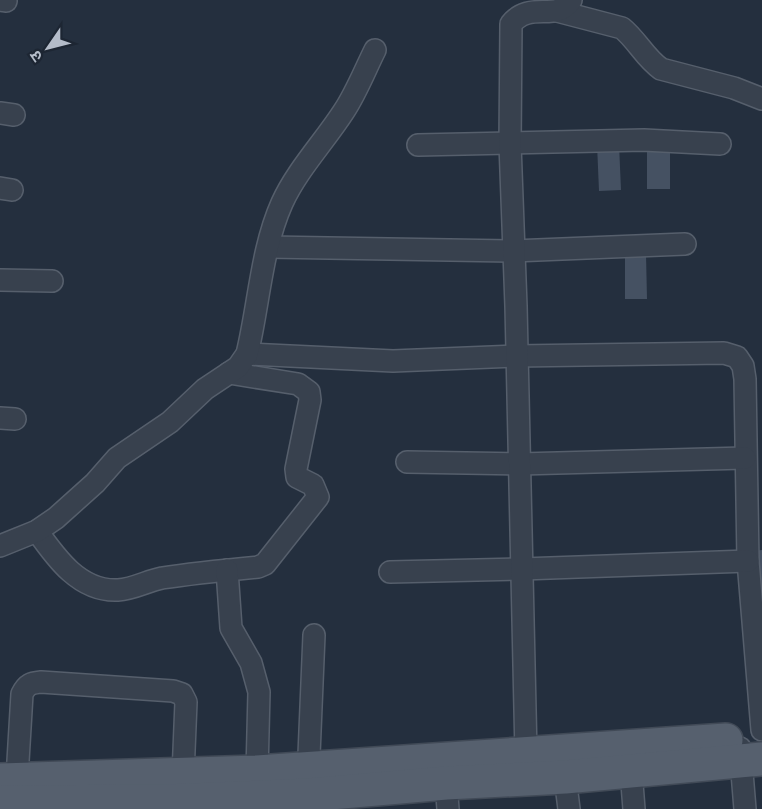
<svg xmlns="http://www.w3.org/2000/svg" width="762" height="809" viewBox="0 0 762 809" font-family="'PT Sans Narrow','Noto Sans Devanagari',sans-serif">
<rect width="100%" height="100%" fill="#242f3e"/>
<g fill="#455162">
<polygon points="597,144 619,144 621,190 599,191"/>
<rect x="647" y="148" width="23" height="41"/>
<polygon points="625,254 646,254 647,299 625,299"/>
<polygon points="762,550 762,597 754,598 752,551"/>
</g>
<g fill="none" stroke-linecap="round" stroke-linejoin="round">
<defs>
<g id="street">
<polyline points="0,0 6,1"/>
<path d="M557,11L622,28C637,40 645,58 661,69L734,88L762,99"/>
<polyline points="0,113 14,115"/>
<polyline points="418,145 644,140 720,144"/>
<polyline points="0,188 12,190"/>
<polyline points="268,247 513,251 685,244"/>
<polyline points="0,280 52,281"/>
<polyline points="247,354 393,361 516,356 724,353 737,357 743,366 745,379 748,561 762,730"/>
<polyline points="0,418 15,419"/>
<polyline points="407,462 520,464 745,458"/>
<path d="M37,531C56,558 80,592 118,590C134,589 147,581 162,578C194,573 226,570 258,567L265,564L318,497L313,485L297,477L296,469L310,400L309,392L298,384L229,373"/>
<path d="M0,546L37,531L56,518L95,483L117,458L170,422L205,389L238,367L247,354C259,305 261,250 282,203C297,170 324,142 344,111C356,93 365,70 375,50"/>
<polyline points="227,570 231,628 251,663 259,692 257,772"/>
<polyline points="390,572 522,569 748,561"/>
<polyline points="740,748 745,809"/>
<path d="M526,754L516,306L510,144L511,24C530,0 557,23 571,0"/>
<polyline points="631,771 634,809"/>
<polyline points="565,777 569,809"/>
<polyline points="308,779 314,635"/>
<polyline points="446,783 448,809"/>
<path d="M18,790L17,778L22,694C27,684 31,683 41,682L173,691L182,694L186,702L183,775"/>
</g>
<g id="primary">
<polyline points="0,780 257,772 726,740"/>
<polyline points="0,802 165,801 308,795 446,783 565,777 762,759"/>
</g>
</defs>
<use href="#street" stroke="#565f6c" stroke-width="24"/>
<use href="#primary" stroke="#414a57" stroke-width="36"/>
<use href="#street" stroke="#38414e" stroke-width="21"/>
<use href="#primary" stroke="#56606e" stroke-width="33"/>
</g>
<g transform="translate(48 48) rotate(235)" stroke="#1d2633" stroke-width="4.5" paint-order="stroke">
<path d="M0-4.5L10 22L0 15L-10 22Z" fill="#b4bcc9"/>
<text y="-9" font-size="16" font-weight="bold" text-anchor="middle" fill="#b4bcc9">उ</text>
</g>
</svg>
